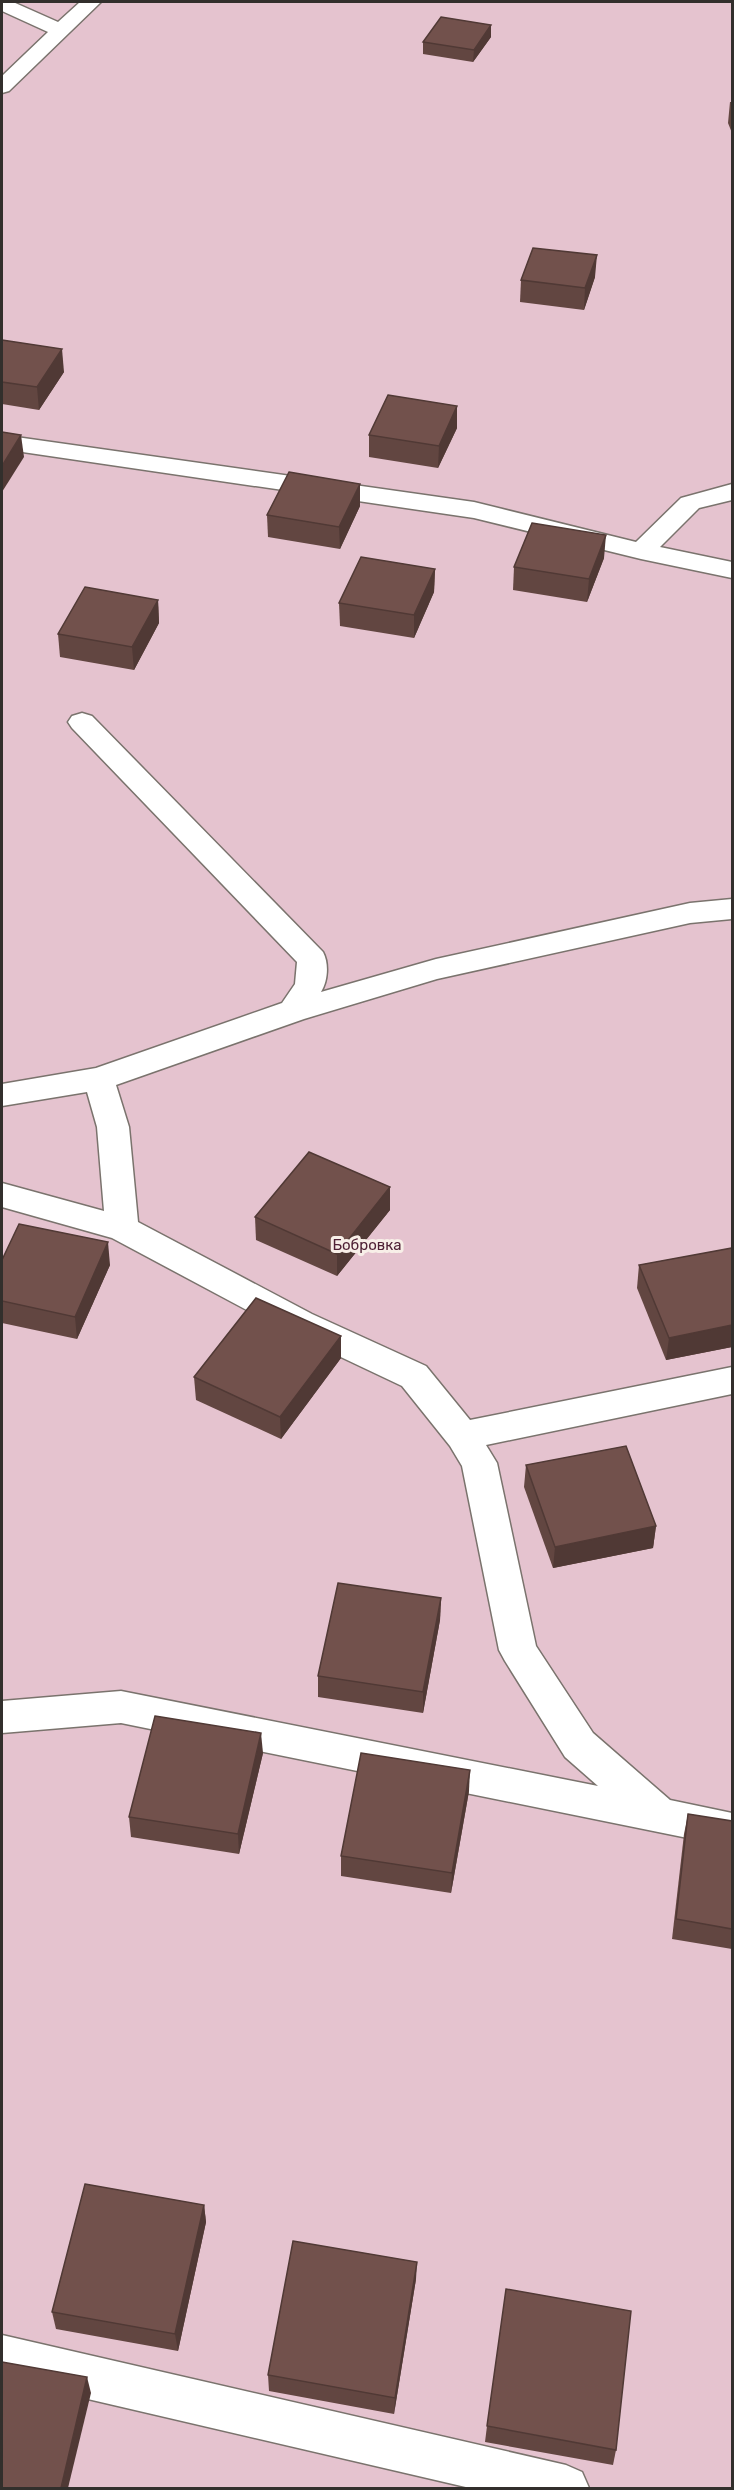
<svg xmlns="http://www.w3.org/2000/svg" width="734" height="2490" viewBox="0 0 734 2490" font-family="Rubik,sans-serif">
<rect width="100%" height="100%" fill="#eae2db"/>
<rect fill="#e5c3cf" x="2" y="2" width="730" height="2486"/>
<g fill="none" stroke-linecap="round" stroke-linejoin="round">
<defs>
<g id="minor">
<polygon points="2,2 13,2 58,22 80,2 101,2 9,91 2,93 2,76 48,32 2,11"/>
<polygon points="2,435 474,502 636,542 681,498 732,484 732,500 699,508 660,547 732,562 732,578 641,559 474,518 2,449"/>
<path d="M82,713L92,716L323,952C329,963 328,981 321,992L436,959L690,903L732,899V919L690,923L437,979L304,1019L116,1085L129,1127L138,1222L312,1314L426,1366L470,1420L732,1367V1394L486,1445L497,1463L536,1646L593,1733L670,1800L732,1813V1847L121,1723L2,1733V1701L121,1691L598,1786L565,1757L505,1661L499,1650L462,1466L450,1446L402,1386L288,1332L112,1238L2,1207V1183L104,1211L97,1127L87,1092L2,1106V1084L96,1068L282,1003L295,984L297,962L72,728L68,722L72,716Z"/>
<polygon points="2,2335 566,2465 582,2472 589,2488 470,2488 2,2379"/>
</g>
</defs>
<use href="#minor" stroke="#7a736d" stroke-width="3"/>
<use href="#minor" fill="#fff" fill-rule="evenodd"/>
</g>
<g fill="#624641">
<polygon points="491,37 473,62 423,54 423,42"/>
<polygon points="730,102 732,102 732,133 728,123"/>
<polygon points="595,277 584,310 520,302 521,280"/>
<polygon points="2,340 64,372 39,410 2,404"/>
<polygon points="457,406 457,428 438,468 369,457 369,435"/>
<polygon points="360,506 340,549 268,537 267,515"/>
<polygon points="604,558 587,602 513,590 514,567"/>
<polygon points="435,569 434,592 414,638 340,626 339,603"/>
<polygon points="158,600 159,623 134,670 60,657 58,634"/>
<polygon points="390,1187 390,1210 337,1276 256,1240 255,1217"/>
<polygon points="732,1248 732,1347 666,1360 637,1288 639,1265"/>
<polygon points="2,1260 110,1265 77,1339 2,1323"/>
<polygon points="341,1336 341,1358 281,1439 196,1400 194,1377"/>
<polygon points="526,1465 656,1526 653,1548 553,1568 524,1487"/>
<polygon points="441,1598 440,1620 423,1713 318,1697 318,1676"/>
<polygon points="263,1753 239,1854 131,1837 129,1817"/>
<polygon points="469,1791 451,1893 341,1876 341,1856"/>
<polygon points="688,1814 732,1821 732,1949 672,1939 684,1834"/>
<polygon points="204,2205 206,2222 178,2351 56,2329 52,2312"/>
<polygon points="416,2279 394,2414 269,2391 268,2375"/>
<polygon points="487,2426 616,2450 613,2465 485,2442"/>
</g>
<g fill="#503935">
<polygon points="491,25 491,37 473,62 474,50"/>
<polygon points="597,255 595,277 584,310 585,288"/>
<polygon points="62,349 64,372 39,410 37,387"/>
<polygon points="457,406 457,428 438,468 439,446"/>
<polygon points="21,435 24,457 2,492 2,466"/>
<polygon points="360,484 360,506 340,549 339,527"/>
<polygon points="606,535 604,558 587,602 589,579"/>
<polygon points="435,569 434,592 414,638 414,615"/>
<polygon points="158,600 159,623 134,670 132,647"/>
<polygon points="390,1187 390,1210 337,1276 337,1254"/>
<polygon points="108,1242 110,1265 77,1339 75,1317"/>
<polygon points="732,1325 732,1347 666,1360 669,1338"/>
<polygon points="341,1336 341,1358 281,1439 280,1417"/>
<polygon points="656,1526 653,1548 553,1568 555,1547"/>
<polygon points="441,1598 440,1620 423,1713 423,1692"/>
<polygon points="261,1733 263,1753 239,1854 238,1834"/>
<polygon points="470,1770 469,1791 451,1893 452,1873"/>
<polygon points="204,2205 206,2222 178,2351 175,2334"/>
<polygon points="417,2262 416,2279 394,2414 395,2398"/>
<polygon points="87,2377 91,2393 68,2488 61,2488"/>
</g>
<g fill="#72514c" stroke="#503935" stroke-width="1.5">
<polygon points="441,17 491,25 474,50 423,42"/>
<polygon points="533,248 597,255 585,288 521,280"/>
<polygon points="2,340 62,349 37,387 2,382"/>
<polygon points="388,395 457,406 439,446 369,435"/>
<polygon points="2,432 21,435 2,466"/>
<polygon points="289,472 360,484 339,527 267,515"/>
<polygon points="532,523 606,535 589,579 514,567"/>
<polygon points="361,557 435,569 414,615 339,603"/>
<polygon points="85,587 158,600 132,647 58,634"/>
<polygon points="309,1152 390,1187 337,1254 255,1217"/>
<polygon points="19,1224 108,1242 75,1317 2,1301 2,1260"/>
<polygon points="732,1248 732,1325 669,1338 639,1265"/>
<polygon points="256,1298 341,1336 280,1417 194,1377"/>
<polygon points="626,1446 656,1526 555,1547 526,1465"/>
<polygon points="338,1583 441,1598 423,1692 318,1676"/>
<polygon points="155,1716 261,1733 238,1834 129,1817"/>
<polygon points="361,1753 470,1770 452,1873 341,1856"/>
<polygon points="688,1814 732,1821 732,1929 676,1919"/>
<polygon points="85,2184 204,2205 175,2334 52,2312"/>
<polygon points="293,2241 417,2262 395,2398 268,2375"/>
<polygon points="506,2289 631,2311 616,2450 487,2426"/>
<polygon points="2,2362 87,2377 61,2488 2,2488"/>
</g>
<g text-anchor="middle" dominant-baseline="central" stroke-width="6" stroke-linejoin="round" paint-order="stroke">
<g font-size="15" fill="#502236" stroke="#f8efe8">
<text x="367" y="1245">Бобровка</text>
</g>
</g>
<rect width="734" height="2490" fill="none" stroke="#322f2c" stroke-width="6"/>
</svg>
